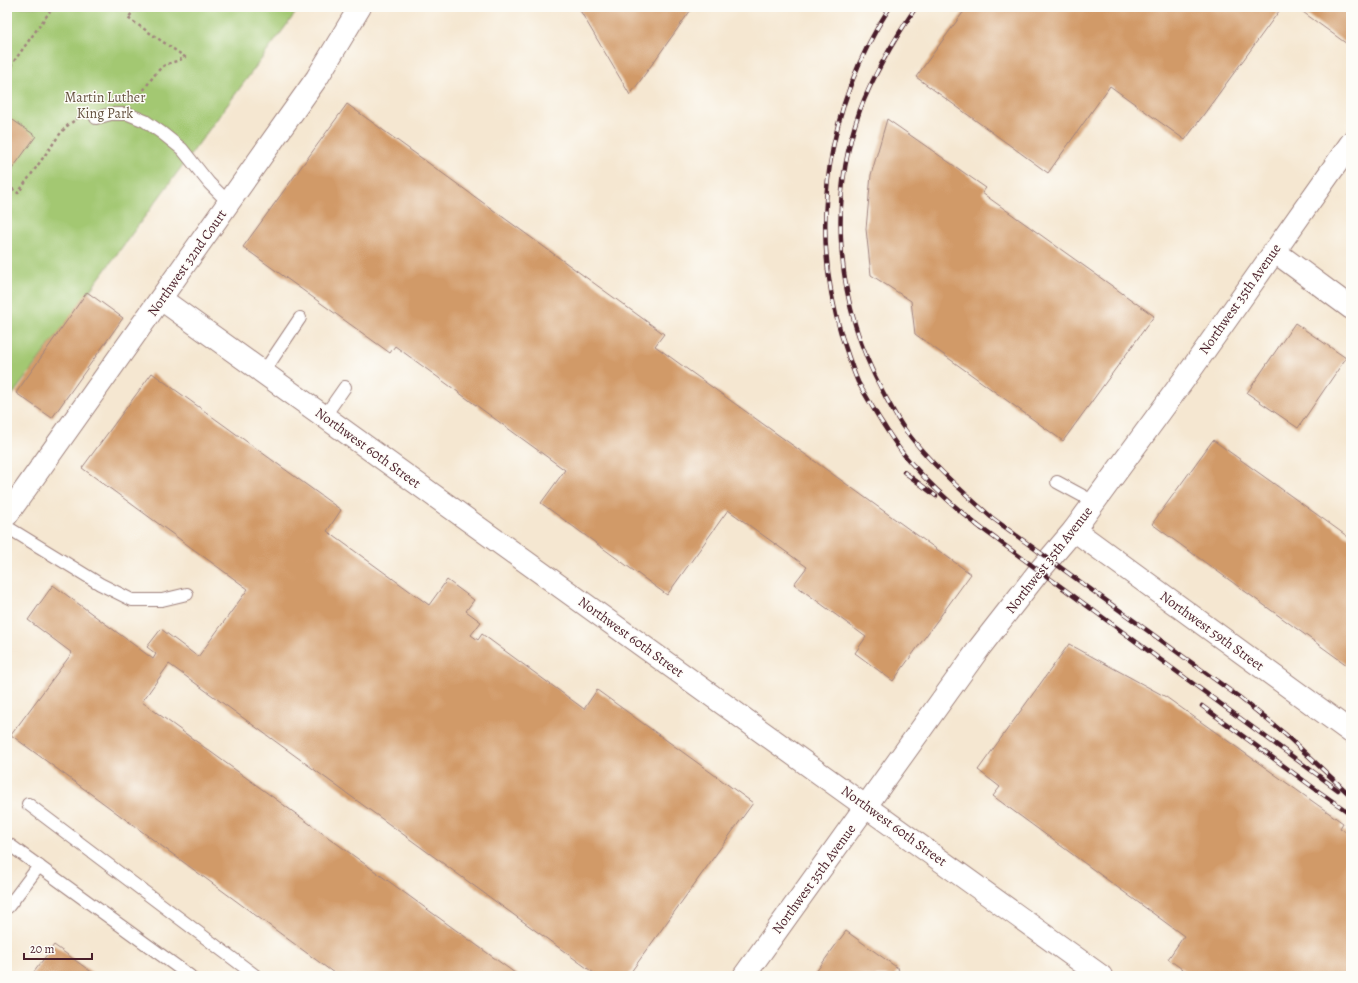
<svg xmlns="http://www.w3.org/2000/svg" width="1358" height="983" viewBox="0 0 1358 983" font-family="Alegreya,serif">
<rect width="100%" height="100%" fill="#fdfcf7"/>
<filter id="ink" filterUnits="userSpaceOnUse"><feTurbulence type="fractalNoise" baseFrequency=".025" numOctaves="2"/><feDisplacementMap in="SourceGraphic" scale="8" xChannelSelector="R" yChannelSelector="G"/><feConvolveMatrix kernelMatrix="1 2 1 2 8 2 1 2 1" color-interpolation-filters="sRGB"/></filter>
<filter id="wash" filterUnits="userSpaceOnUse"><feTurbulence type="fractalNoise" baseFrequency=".012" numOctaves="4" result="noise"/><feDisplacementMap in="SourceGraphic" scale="16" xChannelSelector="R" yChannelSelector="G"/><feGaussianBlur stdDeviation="0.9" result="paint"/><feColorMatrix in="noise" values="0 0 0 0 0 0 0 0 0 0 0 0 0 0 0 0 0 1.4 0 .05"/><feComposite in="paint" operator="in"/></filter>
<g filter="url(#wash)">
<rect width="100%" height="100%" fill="#f5e7d1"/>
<polygon fill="#a3c872" stroke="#76744e" points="7,7 300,7 8,401 7,404"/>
<g id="blocks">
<g fill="#d19a67">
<polygon points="578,7 693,7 630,95"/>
<polygon points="967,7 1282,7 1185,140 1110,86 1048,173 916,77"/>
<polygon points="1296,7 1351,7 1351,38 1347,44"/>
<polygon points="347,104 664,334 655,346 971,574 893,681 855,653 866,637 794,584 807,567 728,510 667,595 541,503 565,470 395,346 390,353 243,247"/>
<polygon points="7,116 36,136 7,176"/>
<polygon points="887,119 986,188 982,193 1154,316 1063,441 915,334 911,301 871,275 866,229 871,175"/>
<polygon points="87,292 123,318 52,418 16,393"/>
<polygon points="1295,323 1346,358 1298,428 1247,393"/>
<polygon points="152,373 341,510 327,531 429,605 447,580 474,600 466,611 481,622 471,635 478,640 482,634 584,709 597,690 753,803 628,976 598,976 169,664 142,702 519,976 338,976 11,735 72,653 28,620 53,585 153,659 156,654 147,647 161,629 198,657 248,589 82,468"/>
<polygon points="1213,440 1351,539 1351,668 1152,524"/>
<polygon points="1069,644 1166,697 1343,823 1340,828 1351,835 1351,976 1192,976 1168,959 1184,936 993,796 1000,787 978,770"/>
<polygon points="846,931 899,969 894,976 813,976"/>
<polygon points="54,945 97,976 31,976"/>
</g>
</g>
</g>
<g filter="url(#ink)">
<use href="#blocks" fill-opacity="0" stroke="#a0837e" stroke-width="1"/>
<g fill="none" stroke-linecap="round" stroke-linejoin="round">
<defs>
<g id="service">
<polyline points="96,118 111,114 128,114 145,121 162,133 182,149 209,183 229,203"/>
<polyline points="263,373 300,318"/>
<polyline points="324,417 345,387"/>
<polyline points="1057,482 1094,502"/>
<polyline points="7,527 100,584 132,600 162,600 187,594"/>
<polyline points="28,804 256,976"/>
<polyline points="7,843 190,976"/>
<polyline points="7,906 8,907 39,866"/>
</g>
<g id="minor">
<polyline points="1274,251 1351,308"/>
<polyline points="161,299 1101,976"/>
<polyline points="7,515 317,78 360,7"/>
<polyline points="1074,530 1351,732"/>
<polyline points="744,976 980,647 1040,570 1074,530 1188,374 1351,143"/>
</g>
</defs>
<use href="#service" stroke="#a0837e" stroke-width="14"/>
<use href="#minor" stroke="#a0837e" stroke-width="24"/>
<g stroke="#a0837e" stroke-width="2.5" stroke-dasharray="3 3" stroke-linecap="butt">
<polyline points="7,71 53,7"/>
<path d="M137,100C145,89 152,76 162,67C169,62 178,62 185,57L128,18L137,7"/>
<polyline points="7,185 18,193 60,134 67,126 78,118"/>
</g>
<use href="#service" stroke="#fff" stroke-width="12"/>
<use href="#minor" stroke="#fff" stroke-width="22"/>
<defs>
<g id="rail">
<path d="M890,7C827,104 808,226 842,337C847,352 852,368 858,382C866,396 874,410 883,424C892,438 901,453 913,465C934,489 957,509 982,529"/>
<path d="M916,7C894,40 874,73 860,110C827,202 837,307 883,392C890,405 897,419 906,431C930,463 961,490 991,517L1239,697L1285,734L1351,796"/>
<polyline points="904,472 936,496"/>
<polyline points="977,525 1338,790"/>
<polyline points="1202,706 1318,791 1351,814"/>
</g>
</defs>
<use href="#rail" stroke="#4a1f2b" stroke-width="4.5"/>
<use href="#rail" stroke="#fdfcf7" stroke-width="3" stroke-dasharray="9" stroke-linecap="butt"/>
</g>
</g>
<g text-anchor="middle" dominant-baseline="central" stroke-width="3" stroke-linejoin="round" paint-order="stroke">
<g font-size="14" fill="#655240" stroke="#fdfcf7">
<text x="105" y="97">Martin Luther<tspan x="105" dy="16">King Park</tspan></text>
</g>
<g font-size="14" fill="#4a1f2b" stroke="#fdfcf7">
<text transform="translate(187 263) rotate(-55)">Northwest 32nd Court</text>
<text transform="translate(1240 299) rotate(-55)">Northwest 35th Avenue</text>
<text transform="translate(368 448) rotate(36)">Northwest 60th Street</text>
<text transform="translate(1049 560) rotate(-52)">Northwest 35th Avenue</text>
<text transform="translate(1212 631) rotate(36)">Northwest 59th Street</text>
<text transform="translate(631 637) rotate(36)">Northwest 60th Street</text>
<text transform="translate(894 826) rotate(36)">Northwest 60th Street</text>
<text transform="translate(814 879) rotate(-54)">Northwest 35th Avenue</text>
</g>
</g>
<rect width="1358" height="983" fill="none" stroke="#fdfcf7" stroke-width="24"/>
<path d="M24 953v6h68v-6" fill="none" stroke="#4a1f2b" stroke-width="2"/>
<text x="30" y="953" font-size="12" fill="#4a1f2b" stroke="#fdfcf7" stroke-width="3" paint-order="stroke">20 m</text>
</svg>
